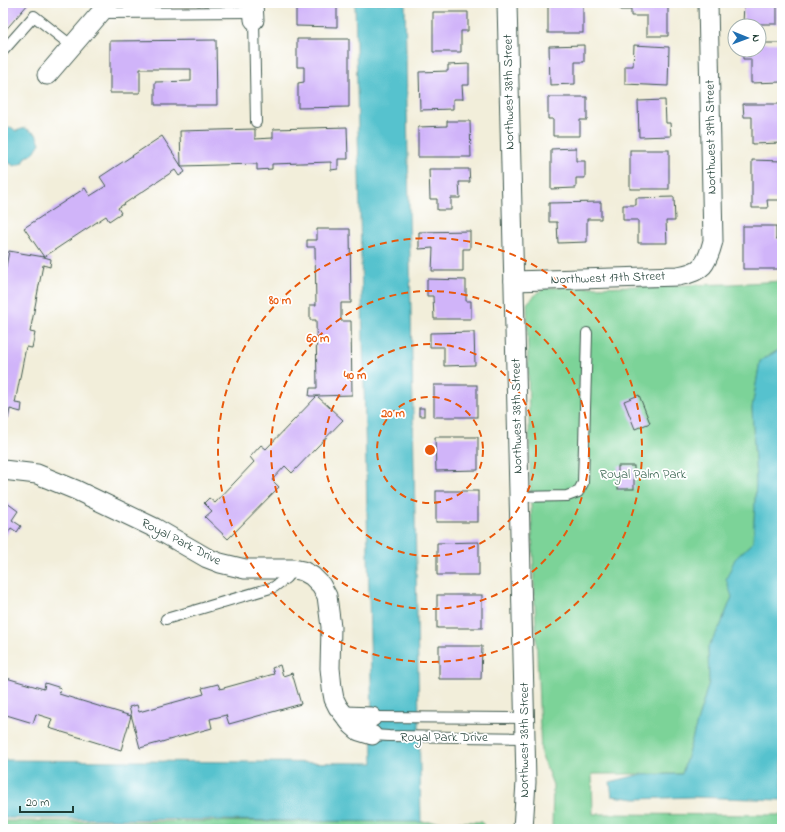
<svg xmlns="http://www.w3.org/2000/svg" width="785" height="832" viewBox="0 0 785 832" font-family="'Indie Flower',sans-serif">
<rect width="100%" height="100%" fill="#fff"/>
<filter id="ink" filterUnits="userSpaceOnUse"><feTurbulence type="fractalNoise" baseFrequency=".025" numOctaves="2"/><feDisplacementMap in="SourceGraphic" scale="8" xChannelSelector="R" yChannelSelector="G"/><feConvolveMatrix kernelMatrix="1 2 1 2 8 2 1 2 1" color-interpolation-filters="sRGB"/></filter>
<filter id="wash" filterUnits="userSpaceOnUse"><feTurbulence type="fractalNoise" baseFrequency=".012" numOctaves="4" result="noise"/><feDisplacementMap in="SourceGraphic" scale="16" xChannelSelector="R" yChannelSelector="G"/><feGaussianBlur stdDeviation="0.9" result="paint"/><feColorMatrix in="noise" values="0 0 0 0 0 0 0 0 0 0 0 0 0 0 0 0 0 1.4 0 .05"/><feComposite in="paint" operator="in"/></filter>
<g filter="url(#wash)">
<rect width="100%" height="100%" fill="#f2eeda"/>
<g fill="#7cd398" stroke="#4e8866">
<polygon points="782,281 782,348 760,361 752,408 756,480 753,542 735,559 732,597 720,627 708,647 709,682 682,774 592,774 593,814 782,815 782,829 552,829 553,785 541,754 530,481 527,303 543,288 731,284"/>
<polygon points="3,821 482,822 485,829 3,829"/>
</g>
<g fill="#56c2ce" stroke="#3a8081">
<polygon points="355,3 405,3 421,822 3,818 3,760 373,763"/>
<polygon points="11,127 16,131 25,128 36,134 40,143 33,154 26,157 23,163 14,166 8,162 3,164 3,130"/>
<polygon points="782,348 782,800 692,797 636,799 612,796 610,782 638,775 682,774 709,682 708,647 720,627 732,597 726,579 735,559 753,542 756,480 752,408 760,361"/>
</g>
<g id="blocks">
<g fill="#d0b4f9">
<polygon points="3,3 29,3 3,33"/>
<polygon points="296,3 337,3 337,27 296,26"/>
<rect x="548" y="3" width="35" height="30"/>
<polygon points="620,3 668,3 668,36 647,36 647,16 631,16 631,10 620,10"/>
<polygon points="744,3 777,3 777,24 743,24"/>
<polygon points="433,12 468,12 468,31 461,31 461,52 433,52"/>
<polygon points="297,39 349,39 349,107 298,108 298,83 304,82 304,67 297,67"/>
<polygon points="216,40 217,105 155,105 155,82 191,81 191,69 140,69 140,93 110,93 110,41"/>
<polygon points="759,43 782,43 782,82 751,83 751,59 743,59 743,50 759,50"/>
<polygon points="584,45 584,62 575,62 575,84 550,85 549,46"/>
<polygon points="634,45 669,47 668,86 625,84 625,66 633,66"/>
<polygon points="469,64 469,85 462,85 463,99 453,99 453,109 420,110 419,72 448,71 448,65"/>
<polygon points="548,97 587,97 587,120 580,120 580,136 553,136 553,119 548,119"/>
<polygon points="665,100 666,123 670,123 671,136 639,137 638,101"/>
<polygon points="743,104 782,104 782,143 752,144 752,117 744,117"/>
<polygon points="447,121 470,121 471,157 418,157 418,127 447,126"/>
<polygon points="347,127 348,159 338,159 338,169 331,170 331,162 272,164 272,169 257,170 257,164 181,166 180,131 255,129 255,139 273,138 273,129"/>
<polygon points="162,136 185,172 179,176 175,170 118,208 121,213 109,221 106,216 44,257 51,259 50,267 43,265 30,332 35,333 32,348 26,347 15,403 22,404 21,412 10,409 8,419 3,418 3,333 5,324 3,324 3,282 9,251 44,257 24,228 85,188 90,196 106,186 100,177"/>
<polygon points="576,148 576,161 585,161 585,178 576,178 576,188 551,189 551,149"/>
<rect x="630" y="150" width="39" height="39"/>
<polygon points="752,160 782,161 782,200 767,200 768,208 752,208"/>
<polygon points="429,169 469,169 470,182 459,182 460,198 451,198 451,210 437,210 437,199 430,199"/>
<polygon points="674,197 675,221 666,221 667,243 638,243 638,220 623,220 623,205 636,205 636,198"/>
<polygon points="601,202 601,219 587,219 587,242 558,243 557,222 549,222 549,203"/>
<polygon points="743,226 776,226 776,239 782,238 782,269 743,269"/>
<polygon points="317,229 350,229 351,303 341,303 341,321 351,321 352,395 317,396 343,420 292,473 285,466 272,480 279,487 228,539 205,517 212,511 204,503 209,498 215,503 254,462 250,457 261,445 266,449 317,396 309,396 310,388 317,388 316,320 310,320 310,305 316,305 315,247 307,247 307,240 317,240"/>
<polygon points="470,231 470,249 463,249 463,271 432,271 433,248 419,249 419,232"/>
<polygon points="427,279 466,280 466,301 471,301 471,319 434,319 433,296 427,296"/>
<polygon points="474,332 475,365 444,366 444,347 430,347 430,333"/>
<rect x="434" y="385" width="43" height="32"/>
<polygon points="639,395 650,423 635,429 624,401"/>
<rect x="419" y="408" width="5" height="8"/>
<polygon points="435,437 478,437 478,470 436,471"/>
<rect x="618" y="466" width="16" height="23"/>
<rect x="436" y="491" width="42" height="31"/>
<polygon points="3,500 18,511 12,520 21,526 17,532 11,528 3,540"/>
<polygon points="479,542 479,575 437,575 437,543"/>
<rect x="437" y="595" width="45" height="33"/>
<polygon points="439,646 482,646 481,679 439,679"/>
<polygon points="280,665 283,676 292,673 301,704 229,724 226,715 210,719 212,728 140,748 129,707 137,705 139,712 204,694 202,688 218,684 220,689 274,674 272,668"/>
<polygon points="3,677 44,689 45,683 61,688 59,694 131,716 121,750 49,728 52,719 36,714 33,723 3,714"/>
</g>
</g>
</g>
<g filter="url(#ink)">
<use href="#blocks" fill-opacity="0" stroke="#3f584d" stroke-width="1"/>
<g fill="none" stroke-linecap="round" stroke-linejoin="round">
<defs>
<g id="lane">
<polyline points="100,13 254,12"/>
<polyline points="254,20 256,122"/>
<polyline points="3,51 34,16 72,46"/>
<polyline points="519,497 567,496 578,492 583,483 587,333"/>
<polyline points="166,619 274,587 286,578 293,569"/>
<polyline points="372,717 525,718"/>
<polyline points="372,735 389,736 525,738"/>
</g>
<g id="street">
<polyline points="253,3 254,20"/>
<polyline points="507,3 525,738 526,782 523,829"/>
<polyline points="47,75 109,3"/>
<path d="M514,281L678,276C703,272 707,264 713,241L708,3"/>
<polyline points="3,470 37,474 76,490 155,528 207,558 220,563 245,569 293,569 303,571 312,576 321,585 327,596 331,627 330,668 332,688 334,699 338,707 352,725 359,731 372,735"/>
<polyline points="346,716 372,717"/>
</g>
</defs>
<use href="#lane" stroke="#3f584d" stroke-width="12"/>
<use href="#street" stroke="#3f584d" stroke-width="21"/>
<use href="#lane" stroke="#fff" stroke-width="10"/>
<use href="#street" stroke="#fff" stroke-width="19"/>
</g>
</g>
<g fill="none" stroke="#e8590c" stroke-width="2" stroke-dasharray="7 5">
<circle cx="430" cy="450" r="53"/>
<circle cx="430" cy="450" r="106"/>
<circle cx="430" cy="450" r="159"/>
<circle cx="430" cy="450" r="212"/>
</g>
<g text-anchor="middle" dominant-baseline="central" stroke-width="3.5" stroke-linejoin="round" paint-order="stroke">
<g font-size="13" fill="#1f3d34" stroke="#fff">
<text transform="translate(509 92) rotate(-91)">Northwest 38th Street</text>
<text transform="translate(711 137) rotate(-91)">Northwest 39th Street</text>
<text transform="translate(608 278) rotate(-2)">Northwest 17th Street</text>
<text transform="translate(517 416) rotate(-91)">Northwest 38th Street</text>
<text transform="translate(181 542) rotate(27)">Royal Park Drive</text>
<text x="444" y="737">Royal Park Drive</text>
<text transform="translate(524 740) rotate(-90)">Northwest 38th Street</text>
</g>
<g font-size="13" fill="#36624d" stroke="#fff">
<text x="643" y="474">Royal Palm Park</text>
</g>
</g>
<circle cx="430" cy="450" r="6" fill="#e8590c" stroke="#fff" stroke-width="2"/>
<g font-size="12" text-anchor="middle" font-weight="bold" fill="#e8590c" stroke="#fff" stroke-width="3.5" stroke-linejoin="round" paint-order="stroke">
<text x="280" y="304">80 m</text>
<text x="318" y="342">60 m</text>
<text x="355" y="379">40 m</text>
<text x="393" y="417">20 m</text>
</g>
<rect width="785" height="832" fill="none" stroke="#fff" stroke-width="16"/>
<g transform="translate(747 38) rotate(91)"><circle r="19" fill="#ffffff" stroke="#a5b1ae"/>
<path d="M0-3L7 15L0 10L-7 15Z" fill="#1f6fb2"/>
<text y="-6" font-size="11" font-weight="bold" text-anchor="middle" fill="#1f3d34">N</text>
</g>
<path d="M20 806v6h53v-6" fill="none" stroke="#1f3d34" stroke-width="2"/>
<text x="26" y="806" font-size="12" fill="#1f3d34" stroke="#ffffff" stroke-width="3" paint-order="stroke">20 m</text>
</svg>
